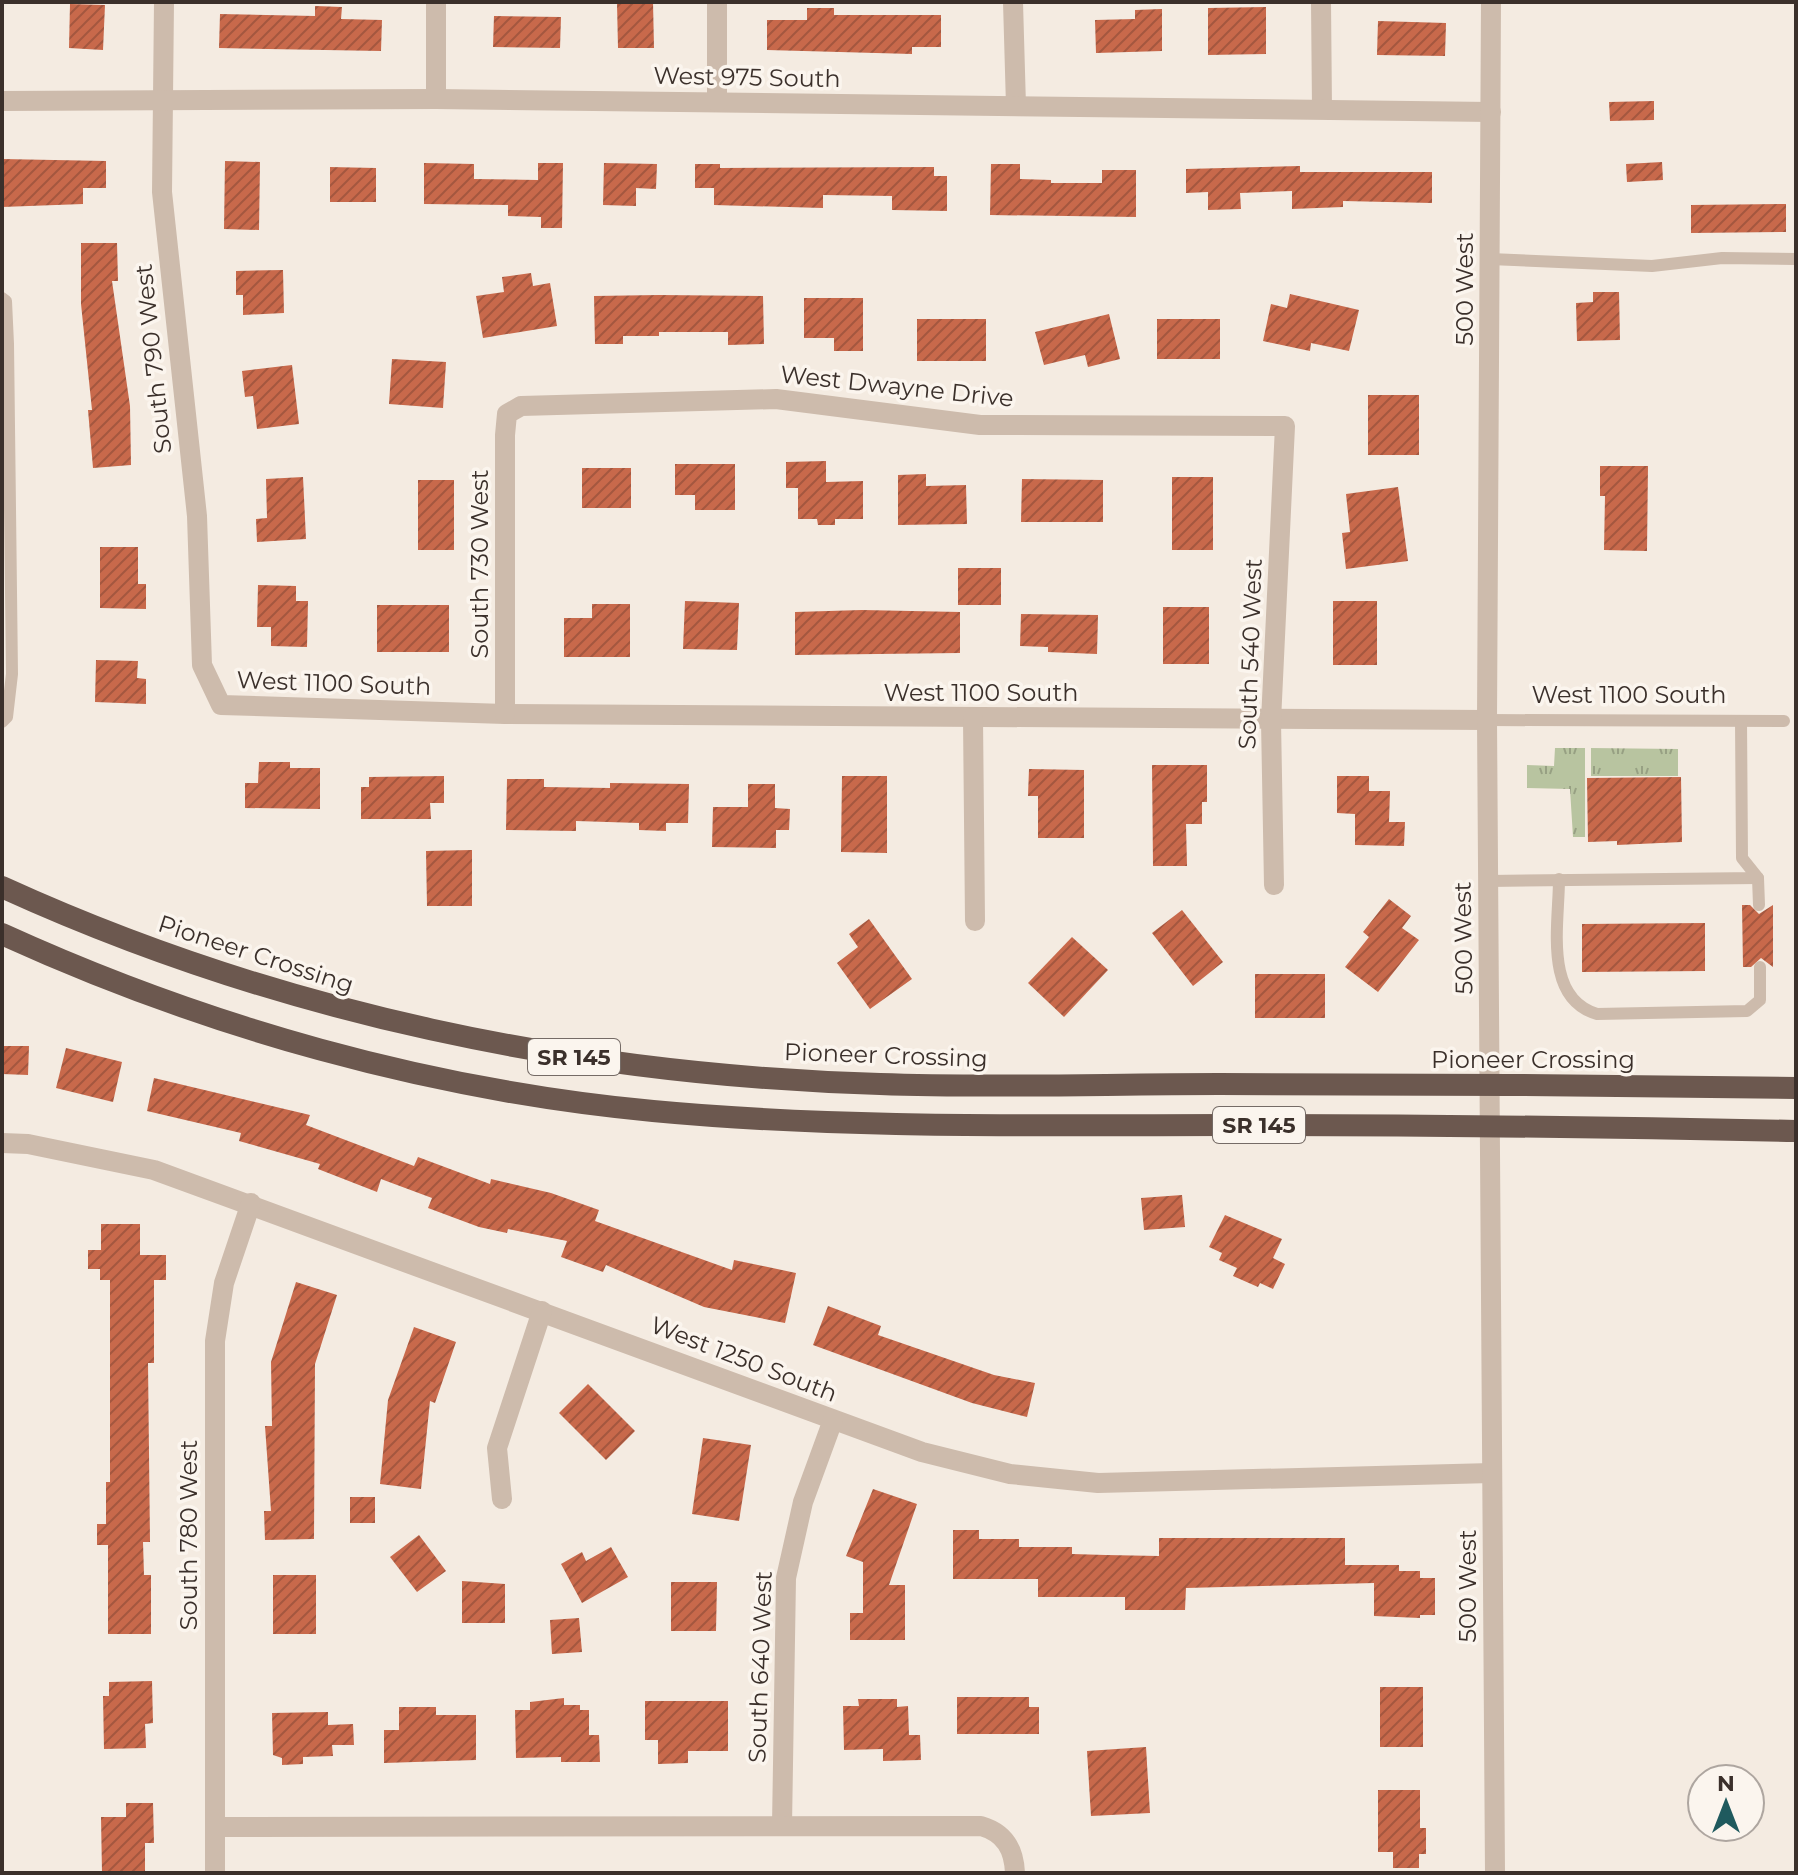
<svg xmlns="http://www.w3.org/2000/svg" width="1798" height="1875" viewBox="0 0 1798 1875" font-family="Montserrat,sans-serif">
<defs>
<pattern id="grass-tufts" width="24" height="20" patternUnits="userSpaceOnUse" patternTransform="scale(2)"><rect width="24" height="20" fill="#b8c4a0"/><path d="M3 7l-1-3M5 7V3M7 7l1-3M15 17l-1-3M17 17v-4M19 17l1-3" fill="none" stroke="#97a083"/></pattern>
<pattern id="building-hatch" width="6" height="6" patternUnits="userSpaceOnUse" patternTransform="scale(2)"><rect width="6" height="6" fill="#c8694b"/><path d="M-1 1l2-2M0 6l6-6M5 7l2-2" fill="none" stroke="#a4573f"/></pattern>
</defs>
<rect width="100%" height="100%" fill="#f4ebe1"/>
<g fill="url(#grass-tufts)">
<polygon points="1555,748 1585,748 1585,837 1573,837 1570,789 1527,788 1527,765 1554,766"/>
<polygon points="1591,748 1678,749 1678,776 1591,776"/>
</g>
<g fill="url(#building-hatch)">
<polygon points="653,2 654,48 618,48 617,3"/>
<polygon points="70,4 105,5 103,50 69,48"/>
<polygon points="315,6 342,7 341,19 382,20 381,51 219,48 220,14 315,16"/>
<polygon points="1266,7 1266,54 1208,55 1208,8"/>
<polygon points="807,8 834,8 834,15 941,15 941,47 912,47 912,54 767,50 767,20 807,20"/>
<polygon points="1162,9 1162,51 1096,53 1095,20 1135,19 1135,10"/>
<polygon points="494,16 561,17 560,48 493,47"/>
<polygon points="1378,21 1446,23 1445,56 1377,55"/>
<polygon points="1654,101 1654,120 1610,121 1609,102"/>
<polygon points="2,159 106,161 106,188 83,188 83,204 2,207"/>
<polygon points="225,161 260,162 259,230 224,229"/>
<polygon points="1662,162 1663,180 1627,182 1626,164"/>
<polygon points="424,163 474,164 474,179 538,180 538,163 563,163 562,228 541,228 541,217 508,216 508,205 424,204"/>
<polygon points="604,163 657,164 656,189 636,188 636,206 603,205"/>
<polygon points="695,164 720,164 720,168 934,167 934,176 947,176 947,211 892,210 892,196 823,195 823,208 714,205 714,188 695,188"/>
<polygon points="991,164 1020,164 1020,179 1051,180 1051,183 1102,183 1102,170 1136,170 1136,217 990,215"/>
<polygon points="1300,166 1300,172 1432,172 1432,203 1343,201 1343,207 1292,209 1292,191 1240,193 1241,209 1208,210 1208,192 1186,193 1186,169"/>
<polygon points="330,167 376,168 376,202 330,202"/>
<polygon points="1786,204 1786,232 1691,233 1691,205"/>
<polygon points="81,243 117,243 118,281 112,281 130,406 131,465 93,468 88,410 92,410 81,304"/>
<polygon points="283,270 284,313 243,315 243,295 236,295 236,271"/>
<polygon points="531,273 533,286 550,283 557,326 483,338 476,296 504,292 502,277"/>
<polygon points="1593,292 1619,292 1620,340 1577,341 1576,303 1593,302"/>
<polygon points="1290,294 1359,310 1349,351 1311,343 1310,351 1263,341 1271,304 1287,308"/>
<polygon points="659,295 763,296 764,344 728,345 728,332 659,332 659,336 623,336 623,344 595,344 594,296"/>
<polygon points="804,298 863,298 863,351 834,351 834,338 804,338"/>
<polygon points="1109,314 1120,359 1088,367 1085,355 1044,365 1035,332"/>
<rect x="917" y="319" width="69" height="42"/>
<rect x="1157" y="319" width="63" height="40"/>
<polygon points="392,359 446,362 443,408 389,404"/>
<polygon points="292,365 299,424 257,429 253,396 245,397 242,371"/>
<rect x="1368" y="395" width="51" height="60"/>
<polygon points="826,461 826,482 863,481 863,519 835,519 835,525 818,525 817,519 798,519 798,488 786,488 786,462"/>
<polygon points="675,464 735,464 735,510 695,510 695,495 675,495"/>
<polygon points="1600,466 1648,466 1647,551 1604,550 1605,496 1600,496"/>
<rect x="582" y="468" width="49" height="40"/>
<polygon points="926,474 926,486 966,485 967,524 898,525 898,475"/>
<polygon points="303,477 306,539 257,542 256,519 267,518 266,479"/>
<rect x="1172" y="477" width="41" height="73"/>
<polygon points="1022,479 1103,480 1103,522 1021,522"/>
<rect x="418" y="480" width="36" height="70"/>
<polygon points="1398,487 1408,561 1346,569 1342,533 1350,532 1346,494"/>
<polygon points="100,547 138,547 138,584 146,584 146,609 100,608"/>
<rect x="958" y="568" width="43" height="37"/>
<polygon points="258,585 296,586 296,601 308,601 307,647 271,646 271,627 257,627"/>
<polygon points="685,601 739,603 737,650 683,649"/>
<rect x="1333" y="601" width="44" height="64"/>
<polygon points="592,604 630,604 630,657 564,657 564,618 592,618"/>
<rect x="377" y="605" width="72" height="47"/>
<rect x="1163" y="607" width="46" height="57"/>
<polygon points="862,610 960,612 960,653 795,655 795,612"/>
<polygon points="1021,614 1098,615 1097,654 1048,652 1048,647 1020,646"/>
<polygon points="96,660 138,661 137,678 146,679 146,704 95,702"/>
<polygon points="259,762 290,762 290,768 320,768 320,809 245,808 245,783 258,783"/>
<polygon points="1152,765 1207,765 1207,802 1202,802 1202,824 1186,824 1187,866 1153,866"/>
<polygon points="1029,769 1084,770 1084,838 1038,838 1038,796 1028,796"/>
<polygon points="444,776 444,803 430,803 431,819 361,819 361,787 369,787 369,777"/>
<polygon points="842,776 887,776 887,853 841,852"/>
<polygon points="1337,776 1369,776 1369,791 1390,791 1389,822 1405,822 1404,846 1355,845 1355,814 1337,813"/>
<polygon points="1681,777 1682,842 1617,845 1617,841 1588,842 1587,778"/>
<polygon points="507,779 544,779 544,787 610,788 610,783 689,784 688,823 666,823 666,831 639,830 639,823 576,821 576,831 506,830"/>
<polygon points="748,784 775,784 775,808 790,809 789,830 776,830 776,848 712,847 713,807 748,807"/>
<polygon points="472,850 472,906 427,906 426,851"/>
<polygon points="1389,899 1411,916 1402,928 1419,940 1378,992 1345,967 1369,937 1363,932"/>
<polygon points="1742,905 1750,905 1759,914 1773,905 1773,967 1761,958 1751,967 1743,967"/>
<polygon points="1182,910 1223,962 1193,986 1152,933"/>
<polygon points="869,919 912,979 870,1009 837,963 858,947 849,934"/>
<polygon points="1705,923 1705,971 1582,972 1582,924"/>
<polygon points="1072,937 1108,970 1064,1017 1028,983"/>
<rect x="1255" y="974" width="70" height="44"/>
<polygon points="2,1046 29,1046 28,1075 2,1074"/>
<polygon points="66,1048 122,1062 113,1102 56,1088"/>
<polygon points="154,1078 310,1115 306,1125 414,1166 418,1157 490,1184 491,1179 551,1193 599,1210 595,1221 732,1270 734,1260 796,1273 785,1323 704,1307 606,1265 603,1272 561,1257 567,1241 508,1229 507,1233 479,1227 428,1208 432,1198 381,1179 377,1192 318,1169 320,1164 239,1141 241,1133 147,1111"/>
<polygon points="1182,1195 1185,1227 1144,1230 1141,1198"/>
<polygon points="1225,1215 1282,1239 1273,1258 1285,1264 1273,1289 1260,1283 1258,1287 1233,1276 1237,1268 1219,1260 1222,1253 1209,1247"/>
<polygon points="101,1224 140,1224 140,1255 166,1255 166,1280 154,1280 154,1363 148,1363 150,1542 143,1542 144,1575 151,1575 151,1634 108,1634 108,1545 97,1545 97,1524 106,1524 106,1482 110,1482 110,1280 100,1280 100,1269 88,1269 88,1250 101,1250"/>
<polygon points="296,1282 337,1295 315,1364 314,1539 265,1540 264,1511 271,1511 265,1426 272,1426 271,1362"/>
<polygon points="828,1306 881,1326 878,1335 994,1375 1035,1383 1027,1417 972,1403 813,1345"/>
<polygon points="414,1327 456,1342 435,1403 430,1401 421,1489 380,1484 388,1400"/>
<polygon points="588,1384 635,1431 606,1460 559,1413"/>
<polygon points="703,1438 751,1445 739,1521 692,1514"/>
<polygon points="873,1489 917,1504 889,1585 905,1585 905,1640 850,1640 850,1613 863,1613 863,1562 846,1556"/>
<rect x="350" y="1497" width="25" height="26"/>
<polygon points="953,1530 979,1530 979,1539 1019,1539 1019,1547 1072,1547 1072,1554 1106,1555 1159,1556 1159,1538 1345,1538 1345,1565 1399,1565 1399,1571 1420,1571 1420,1578 1435,1578 1435,1615 1420,1615 1420,1618 1374,1616 1374,1583 1186,1588 1185,1610 1125,1610 1125,1597 1038,1597 1038,1579 953,1579"/>
<polygon points="419,1535 446,1571 417,1592 390,1557"/>
<polygon points="611,1547 628,1577 582,1603 561,1564 582,1552 586,1561"/>
<rect x="273" y="1575" width="43" height="59"/>
<polygon points="462,1581 505,1584 505,1623 462,1623"/>
<polygon points="671,1582 717,1582 716,1631 671,1631"/>
<polygon points="579,1618 582,1652 552,1654 550,1620"/>
<polygon points="152,1681 153,1723 145,1724 146,1748 104,1749 103,1696 109,1696 109,1682"/>
<rect x="1380" y="1687" width="43" height="60"/>
<polygon points="957,1697 1029,1697 1029,1707 1039,1707 1039,1734 957,1734"/>
<polygon points="564,1698 564,1705 580,1705 580,1710 589,1710 589,1735 599,1735 600,1762 561,1762 561,1757 516,1758 515,1710 530,1710 530,1702"/>
<polygon points="858,1699 897,1699 897,1707 908,1706 909,1735 920,1735 921,1760 883,1761 883,1749 844,1750 843,1706 859,1706"/>
<polygon points="645,1701 728,1701 728,1751 688,1751 688,1763 658,1764 658,1740 645,1740"/>
<polygon points="399,1707 436,1707 436,1715 476,1715 476,1760 384,1763 384,1730 399,1730"/>
<polygon points="328,1712 328,1725 353,1724 354,1745 332,1745 333,1756 303,1757 303,1764 282,1765 282,1758 273,1755 272,1713"/>
<polygon points="1146,1747 1150,1813 1091,1816 1087,1751"/>
<polygon points="1378,1790 1420,1790 1420,1828 1426,1828 1426,1854 1419,1854 1419,1868 1393,1868 1393,1852 1378,1852"/>
<polygon points="126,1803 153,1803 154,1843 145,1843 145,1873 102,1873 101,1817 126,1817"/>
</g>
<g fill="none" stroke-linecap="round" stroke-linejoin="round">
<g stroke="#cdbbac" stroke-width="12">
<polyline points="1490,259 1652,266 1722,258 1796,259"/>
<polyline points="2,298 6,301 8,344 12,674 7,717 2,722"/>
<polyline points="1487,720 1784,721"/>
<polyline points="1758,878 1759,905"/>
<path d="M1559,879C1559,924 1543,998 1597,1014L1747,1011L1760,1000V967"/>
<polyline points="1488,881 1758,878 1742,858 1741,721"/>
</g>
<g stroke="#cdbbac" stroke-width="20">
<polyline points="164,2 162,192 197,516 202,665 221,705 505,714 1487,720"/>
<polyline points="1013,2 1016,106"/>
<polyline points="1321,2 1322,109"/>
<polyline points="436,99 436,2"/>
<polyline points="2,101 436,99 1491,112"/>
<polyline points="717,102 717,2"/>
<polyline points="505,714 505,435 507,414 521,406 776,399 980,425 1285,426 1271,721 1274,885"/>
<polyline points="973,718 975,921"/>
<polyline points="2,1143 28,1144 154,1170 922,1452 1010,1474 1098,1483 1492,1473"/>
<polyline points="502,1499 497,1448 542,1311"/>
<polyline points="782,1826 786,1578 803,1502 833,1420"/>
<path d="M216,1827L981,1826C1005,1833 1014,1849 1015,1873"/>
<polyline points="215,1873 215,1341 224,1283 251,1203"/>
</g>
<polyline stroke="#cdbbac" stroke-width="20" points="1491,2 1487,720 1495,1873"/>
<g stroke="#6c584f" stroke-width="22">
<path d="M2,887C278,1013 577,1075 880,1084C993,1088 1106,1084 1219,1084C1411,1084 1604,1085 1796,1088"/>
<path d="M2,934C206,1027 429,1090 653,1111C844,1129 1036,1125 1229,1125C1418,1125 1607,1127 1796,1131"/>
</g>
</g>
<g text-anchor="middle" dominant-baseline="central" stroke-width="7" stroke-linejoin="round" paint-order="stroke">
<g fill="#fbf5ee" stroke="#756b66" stroke-width="2">
<rect x="528" y="1039" width="92" height="36" rx="6"/>
<rect x="1213" y="1107" width="92" height="36" rx="6"/>
</g>
<g font-size="22" font-weight="bold" fill="#3b302b">
<text x="574" y="1057">SR 145</text>
<text x="1259" y="1125">SR 145</text>
</g>
<g font-size="24" fill="#3b302b" stroke="#fbf5ee">
<text transform="translate(747 77) rotate(1)">West 975 South</text>
<text transform="translate(1464 289) rotate(-90)">500 West</text>
<text transform="translate(153 359) rotate(-96)">South 790 West</text>
<text transform="translate(897 386) rotate(6)">West Dwayne Drive</text>
<text transform="translate(479 564) rotate(-90)">South 730 West</text>
<text transform="translate(1250 654) rotate(-88)">South 540 West</text>
<text transform="translate(334 683) rotate(2)">West 1100 South</text>
<text x="981" y="692">West 1100 South</text>
<text x="1629" y="694">West 1100 South</text>
<text transform="translate(1463 938) rotate(-91)">500 West</text>
<text transform="translate(256 954) rotate(18)">Pioneer Crossing</text>
<text transform="translate(886 1055) rotate(2)">Pioneer Crossing</text>
<text x="1533" y="1059">Pioneer Crossing</text>
<text transform="translate(744 1359) rotate(21)">West 1250 South</text>
<text transform="translate(188 1535) rotate(-90)">South 780 West</text>
<text transform="translate(1467 1586) rotate(-90)">500 West</text>
<text transform="translate(760 1667) rotate(-88)">South 640 West</text>
</g>
</g>
<rect width="1798" height="1875" fill="none" stroke="#3b302b" stroke-width="8"/>
<g transform="translate(1726 1803)"><circle r="38" fill="#fbf5ee" stroke="#aea6a0" stroke-width="2"/>
<path d="M0-6L14 30L0 20L-14 30Z" fill="#1f5a5e"/>
<text y="-12" font-size="22" font-weight="bold" text-anchor="middle" fill="#3b302b">N</text>
</g>
</svg>
